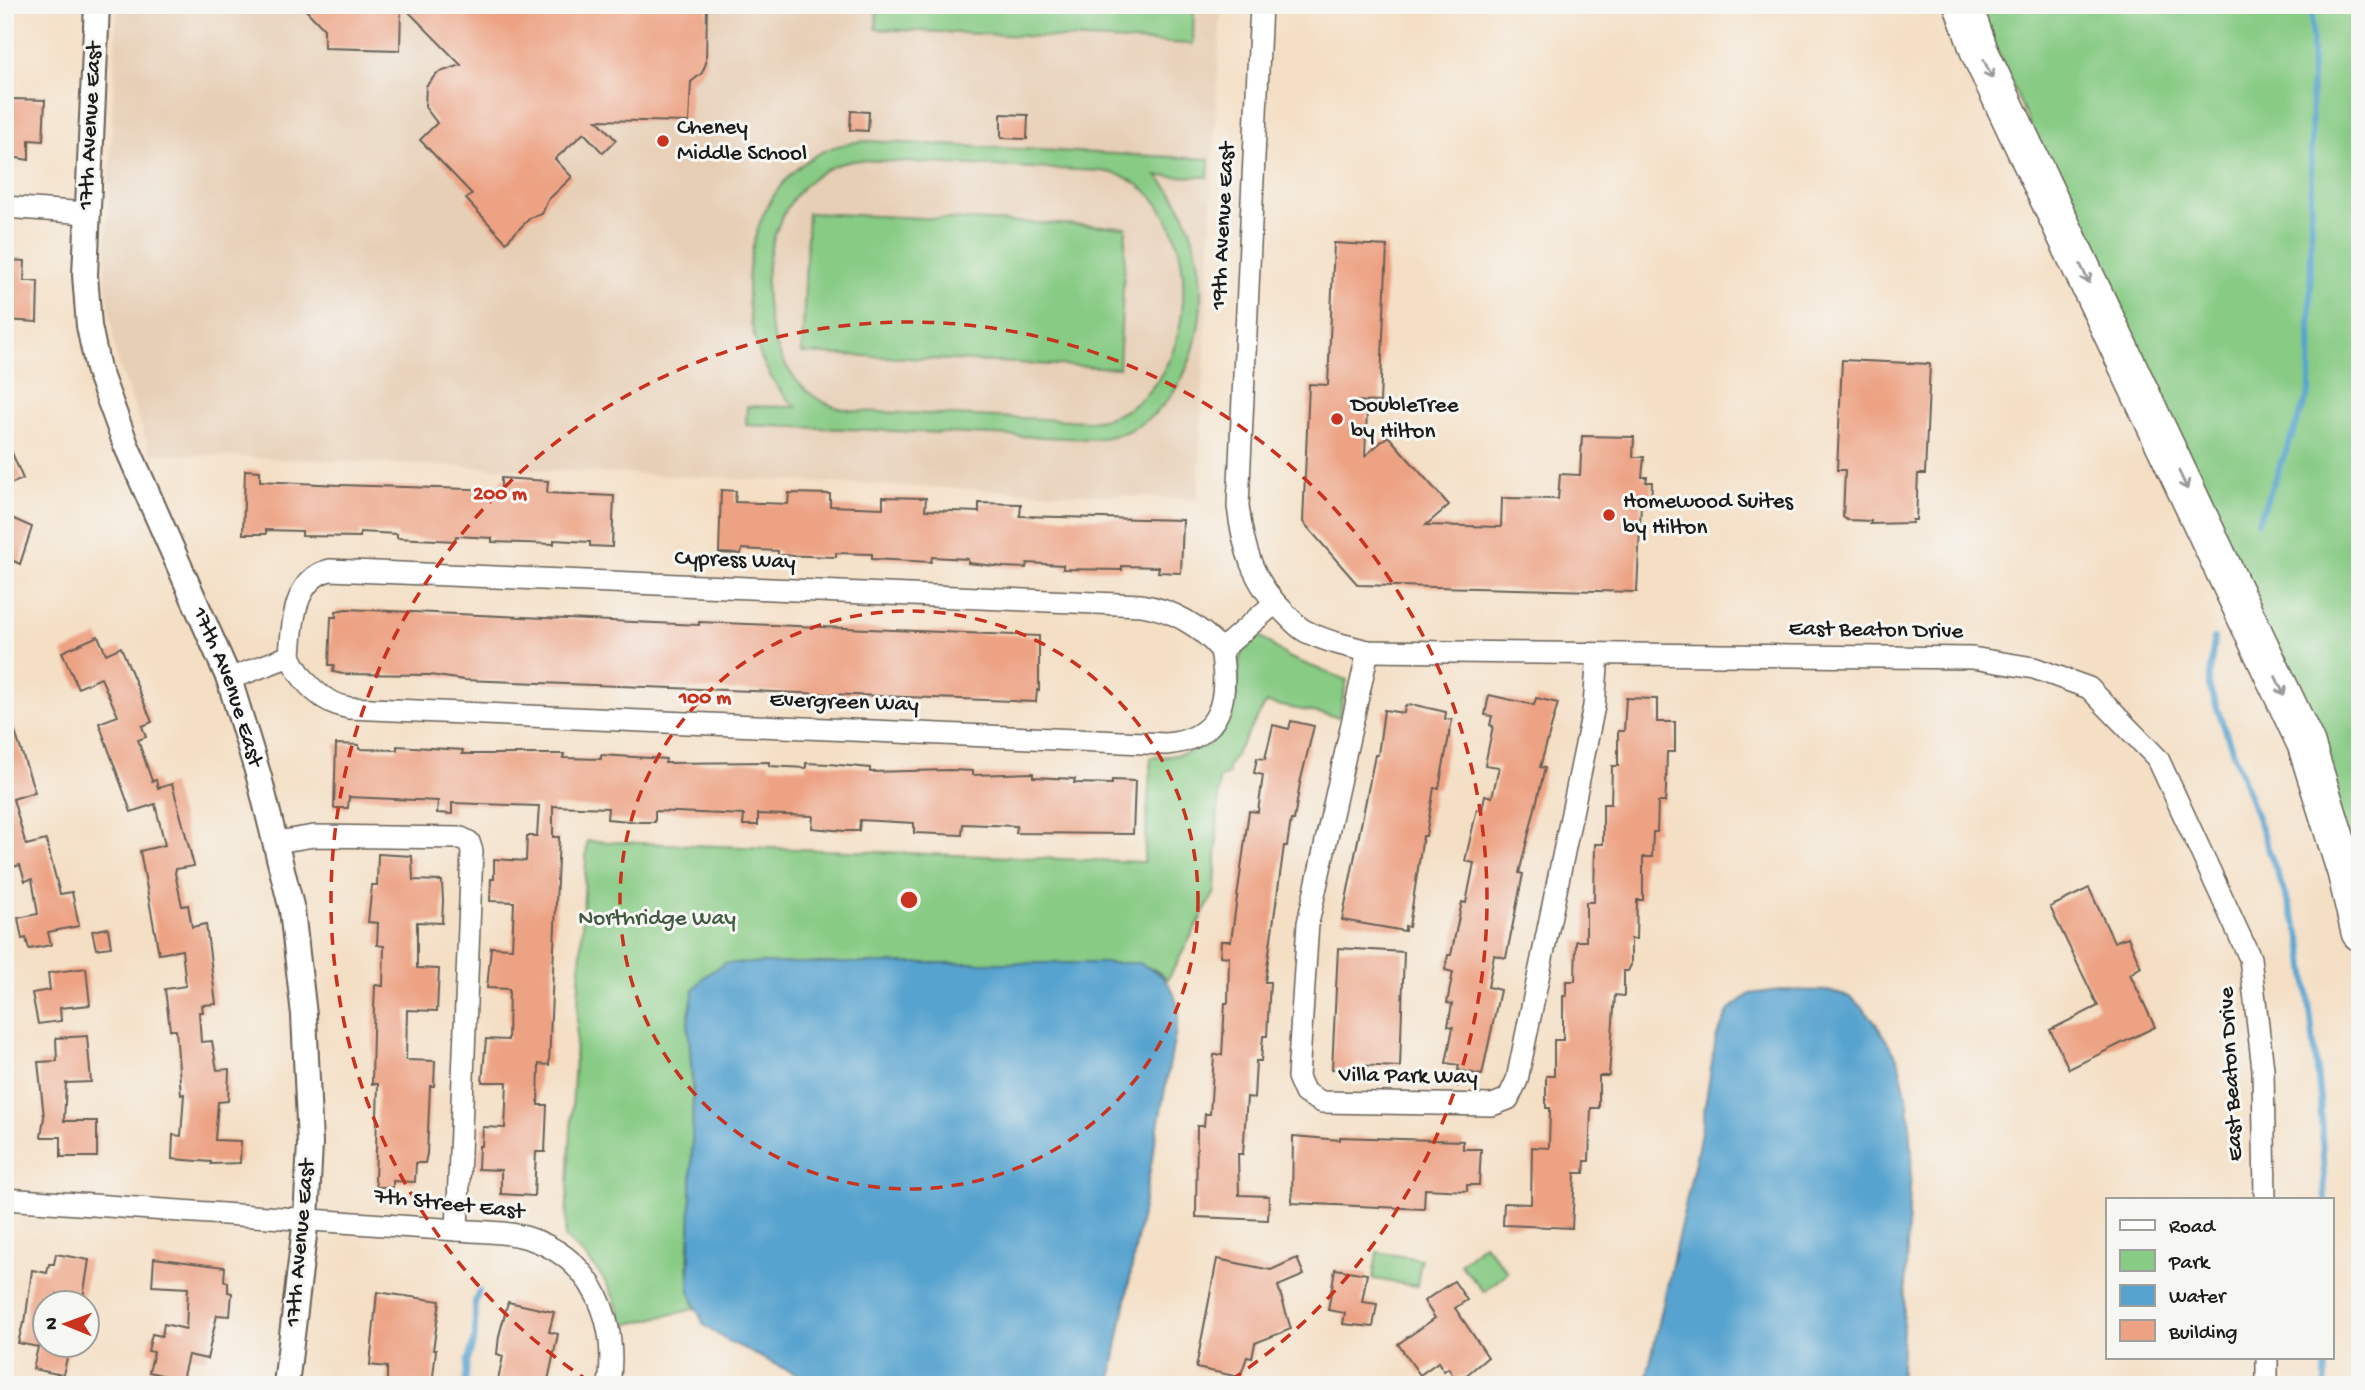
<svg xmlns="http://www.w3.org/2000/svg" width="2365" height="1390" viewBox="0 0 2365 1390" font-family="'Gochi Hand',sans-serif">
<rect width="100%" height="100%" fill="#f6f6f2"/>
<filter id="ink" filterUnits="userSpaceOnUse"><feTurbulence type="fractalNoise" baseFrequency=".0143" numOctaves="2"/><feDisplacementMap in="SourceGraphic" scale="14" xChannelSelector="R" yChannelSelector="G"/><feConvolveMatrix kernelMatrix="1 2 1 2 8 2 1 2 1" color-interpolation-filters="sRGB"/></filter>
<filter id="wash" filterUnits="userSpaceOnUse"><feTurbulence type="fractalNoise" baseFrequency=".00686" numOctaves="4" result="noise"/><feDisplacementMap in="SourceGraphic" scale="28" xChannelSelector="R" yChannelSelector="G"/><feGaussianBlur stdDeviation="1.57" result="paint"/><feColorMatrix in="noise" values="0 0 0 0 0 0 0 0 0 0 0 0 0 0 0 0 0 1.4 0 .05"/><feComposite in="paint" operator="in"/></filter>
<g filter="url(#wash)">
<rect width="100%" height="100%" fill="#f4dfc5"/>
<polygon fill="#e7cfb6" points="117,5 1221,5 1198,499 151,453 116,356 105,276"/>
<g fill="#87cb84" stroke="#527450" stroke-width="2" fill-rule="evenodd">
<polygon points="877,5 1194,5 1193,44 876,29"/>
<polygon points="1977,5 2360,5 2360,875"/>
<path d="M867,141L1209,159L1208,177L1157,176C1232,248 1212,433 1091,439L746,425L747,406L796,407C712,333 740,147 867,141ZM860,160L1101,171C1217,185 1208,411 1090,421L856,411C733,400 739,170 860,160Z"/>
<polygon points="808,213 1126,227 1119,368 802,353"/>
<path d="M1256,633L1288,657L1347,680L1339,717L1266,703L1228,767V774L1219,779L1215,892L1168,979L1154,969L688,1021C692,1075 694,1128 694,1182C693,1225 681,1268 695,1309L624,1325C611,1284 598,1266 565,1238L587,841L1144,862L1151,757C1193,757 1228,742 1236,697C1241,671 1233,652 1256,633Z"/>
<polygon points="1484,1244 1508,1272 1484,1292 1460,1264"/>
<polygon points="1377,1252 1421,1259 1417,1286 1373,1279"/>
</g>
<g fill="#57a3cf" stroke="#3a6076" stroke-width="2">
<path d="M725,963H1138C1165,973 1175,986 1179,1014L1110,1385H817L724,1339L704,1325L689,1291L693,1091L688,1021L694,989L705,976Z"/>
<polygon points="1780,990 1829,991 1852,998 1873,1019 1898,1059 1908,1102 1912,1151 1900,1385 1645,1385 1699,1143 1716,1038 1729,1010 1750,994"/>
</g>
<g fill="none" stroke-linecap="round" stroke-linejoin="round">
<g stroke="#57a3cf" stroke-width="6">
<polyline points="2258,522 2310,390 2312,5"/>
<polyline points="2214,638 2209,686 2302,941 2320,1097 2325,1199"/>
<polyline points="2325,1357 2325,1385"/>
<polyline points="465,1385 467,1363 475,1337 475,1302 479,1291"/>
</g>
</g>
<g id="blocks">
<g fill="#eda283">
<polygon points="301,5 401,5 400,50 324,48 324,29"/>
<polygon points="402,5 707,5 706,63 702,73 691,82 689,122 597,120 616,140 603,153 584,133 555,159 572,177 548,200 542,214 530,218 506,242 466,199 472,194 420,140 437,123 425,107 426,86 437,73 461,65"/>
<polygon points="12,99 45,100 43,141 29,140 29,160 5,156 5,135 11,136"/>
<polygon points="851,111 869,112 868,131 850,130"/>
<polygon points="1001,114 1028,115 1027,139 1001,138"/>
<polygon points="1334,243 1387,246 1380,402 1357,401 1367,412 1365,456 1388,436 1449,505 1426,525 1501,527 1502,498 1558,499 1560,474 1580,475 1582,436 1634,437 1633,457 1644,457 1642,477 1647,477 1646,482 1652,482 1651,505 1641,504 1637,592 1358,585 1303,522 1309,384 1328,385"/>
<polygon points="5,260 25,261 24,281 38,281 37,322 5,320"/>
<polygon points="1842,360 1930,364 1925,474 1918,474 1916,520 1912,520 1912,523 1870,524 1871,521 1847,520 1843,517 1845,470 1837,470"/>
<polygon points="5,436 23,479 5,486"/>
<polygon points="245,470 260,471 260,481 339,485 501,490 501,478 548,481 547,493 614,496 612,547 590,546 590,542 554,540 554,544 492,542 492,538 456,536 455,541 397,538 397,534 360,532 360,537 302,536 302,531 266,530 266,534 243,534"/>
<polygon points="721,490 736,491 735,502 788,504 789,493 830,494 830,506 883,508 883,497 926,498 925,510 979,512 979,503 1021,504 1020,516 1183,520 1181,573 1158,572 1159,567 1122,566 1122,570 1063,569 1063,565 1027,563 1026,568 1004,567 968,563 968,559 932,557 931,562 872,559 872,554 836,553 836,557 778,555 778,551 742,549 741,554 719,553"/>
<polygon points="5,515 32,527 20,564 5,557"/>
<polygon points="346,609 699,625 699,622 1039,636 1039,691 1037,690 1036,702 464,680 430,675 343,674 333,672 334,665 329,665 331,617 336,617 336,611"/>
<polygon points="98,636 106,654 121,647 152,722 142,726 146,737 138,740 152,781 156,780 158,788 172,784 177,802 194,866 176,869 175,873 182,906 188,905 192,927 206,924 216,1004 202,1005 203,1012 199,1012 201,1042 212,1041 217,1070 229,1069 228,1101 218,1102 215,1140 241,1141 240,1163 211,1164 211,1162 172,1159 173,1135 181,1136 184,1094 181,1095 176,1030 170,1030 165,989 186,986 182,950 159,954 140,851 165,845 155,804 131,812 99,723 118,716 101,678 78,688 62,652"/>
<polygon points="1489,695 1534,705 1536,698 1558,703 1540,767 1545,768 1519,873 1523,874 1506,958 1494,955 1488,987 1500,990 1482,1075 1458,1070 1459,1065 1446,1063 1453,1027 1448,1026 1452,1004 1447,1003 1453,972 1445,970 1448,955 1451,955 1462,902 1466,903 1474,863 1465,861 1477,809 1482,810 1485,795 1492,797 1499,767 1485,765 1493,726 1490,725 1492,716 1485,715"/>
<polygon points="1626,698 1657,699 1657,722 1675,722 1675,752 1667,752 1666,790 1665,802 1658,802 1657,832 1653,832 1652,857 1643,857 1643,900 1637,900 1636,939 1631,939 1631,965 1628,971 1624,971 1624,996 1615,995 1609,1076 1599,1076 1599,1108 1591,1108 1589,1161 1585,1161 1584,1173 1575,1173 1572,1228 1503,1225 1504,1203 1531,1204 1532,1147 1549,1148 1550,1108 1546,1108 1546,1076 1554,1076 1554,1040 1563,1040 1563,996 1566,996 1566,981 1575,981 1576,941 1586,941 1586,902 1594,902 1595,844 1603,844 1603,804 1611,804 1612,766 1618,766 1618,731 1624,731"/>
<polygon points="1415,705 1446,712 1445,719 1452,720 1439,788 1434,788 1426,836 1423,836 1409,927 1405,926 1405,931 1342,920 1375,755 1378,755 1384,710 1404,713 1405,706"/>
<polygon points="5,711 8,711 35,792 13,799 26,845 46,840 60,894 72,892 79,926 48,932 51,945 29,949 26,938 22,939 18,918 38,914 32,879 25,881 20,865 5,869"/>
<polygon points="1291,721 1314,726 1300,783 1294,820 1291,820 1287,846 1284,846 1265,982 1270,982 1267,1036 1263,1036 1261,1061 1256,1061 1254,1098 1247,1097 1243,1154 1238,1154 1239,1195 1269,1196 1268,1220 1196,1217 1197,1126 1204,1126 1205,1114 1210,1114 1214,1055 1222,1055 1225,1003 1228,1003 1229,957 1220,956 1221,941 1231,941 1249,811 1258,812 1263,775 1254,773 1257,758 1265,759 1273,725 1289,729"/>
<polygon points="336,744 359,745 359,749 397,750 397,746 463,750 462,754 564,754 563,758 601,759 601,755 666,759 665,763 769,762 769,766 806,768 806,763 829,764 870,768 870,772 950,770 973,771 973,775 1033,773 1033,777 1075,779 1074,783 1112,784 1112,780 1135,781 1133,834 1016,833 1017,826 963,824 962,835 914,833 914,823 860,820 859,831 845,831 812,828 813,816 758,814 758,825 743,825 744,815 655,811 655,822 640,822 607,819 608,808 553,806 553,837 559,837 552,993 549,1065 539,1064 538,1105 547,1105 545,1152 536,1152 534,1196 501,1194 501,1170 478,1169 479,1146 482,1146 483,1127 505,1128 507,1082 482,1082 486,1039 508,1040 509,989 487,988 491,947 512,948 514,902 490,901 491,879 494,879 494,859 526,861 527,836 537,836 539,806 452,803 452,814 437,813 438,801 349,797 348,808 334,808"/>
<polygon points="378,854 412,856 413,880 442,881 443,901 442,923 417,922 417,968 439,969 437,1011 407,1010 406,1060 435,1061 434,1086 430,1086 427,1154 425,1163 416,1163 415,1182 393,1181 393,1187 377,1187 375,1180 378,1084 372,1084 373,1032 375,985 383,986 384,946 377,945 378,923 368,922 372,885 377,885"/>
<polygon points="2089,888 2114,942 2128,937 2141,967 2130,974 2155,1027 2069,1069 2050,1030 2098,1006 2050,907"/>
<polygon points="108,928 111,947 96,949 92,931"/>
<polygon points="1338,948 1404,952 1400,1067 1355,1065 1354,1070 1332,1069"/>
<polygon points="86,968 90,1005 60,1008 61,1021 38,1024 32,993 50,990 48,973"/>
<polygon points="87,1036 91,1082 66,1083 64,1121 97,1121 97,1157 61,1157 61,1137 41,1137 44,1117 38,1062 57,1061 56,1038"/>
<polygon points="1293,1136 1340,1140 1340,1137 1463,1141 1463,1149 1481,1149 1479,1185 1467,1185 1467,1191 1425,1189 1424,1209 1292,1203"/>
<polygon points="56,1254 89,1260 83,1298 57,1294 56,1303 46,1303 46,1345 70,1345 63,1375 33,1369 38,1347 18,1343 23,1323 25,1323 32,1270 47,1273 49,1264 54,1264"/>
<polygon points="154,1258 225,1267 224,1281 228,1282 228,1292 232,1293 230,1316 217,1315 207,1359 188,1355 182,1380 149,1372 154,1352 148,1351 152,1334 162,1336 164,1324 186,1329 188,1288 152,1286"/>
<polygon points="1297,1258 1304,1275 1278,1286 1291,1329 1255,1343 1252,1358 1247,1357 1240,1377 1196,1368 1217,1259 1271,1270"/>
<polygon points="1335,1269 1367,1274 1362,1302 1377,1304 1373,1327 1343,1324 1345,1313 1328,1310"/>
<polygon points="1454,1281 1467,1300 1455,1308 1488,1357 1463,1378 1461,1376 1456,1380 1448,1368 1444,1371 1438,1362 1420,1375 1398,1344 1435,1318 1424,1301"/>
<polygon points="377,1292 440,1301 433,1350 436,1350 432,1385 387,1385 387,1367 370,1365"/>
<polygon points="508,1302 554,1312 549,1332 558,1334 547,1385 497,1385 503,1356 497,1354 499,1336"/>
</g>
</g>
</g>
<g filter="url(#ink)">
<use href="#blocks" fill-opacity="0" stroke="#686057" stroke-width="2"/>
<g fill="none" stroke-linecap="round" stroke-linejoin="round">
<defs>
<g id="minor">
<path d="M1261,5L1238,506C1243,548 1253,583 1285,613C1291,619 1297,627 1305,631C1325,641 1346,646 1368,651L1972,658L2034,668L2089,688L2158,759L2250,958L2263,1069L2265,1199"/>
<polyline points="5,207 87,213"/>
<polyline points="1368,651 1308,923 1298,1077 1305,1093 1322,1102 1492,1105 1508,1099 1517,1080 1594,706 1598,654"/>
<path d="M290,656C302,682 320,702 349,708L1166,744C1223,739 1229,698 1221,650"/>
<path d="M229,679L290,656C292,624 294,578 330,570L1141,605C1173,610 1200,626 1221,650L1275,603"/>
<polyline points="277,842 314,836 461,838 469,842 472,851 457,1230"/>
<path d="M5,1199L457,1230C480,1232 506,1231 528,1238C594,1259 618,1321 609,1385"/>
<polyline points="2267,1357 2267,1385"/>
</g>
<g id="tertiary">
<path id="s1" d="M97,5L85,275L89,326L98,369L126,445L229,679L259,777L292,910L304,1015L310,1144L306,1219L286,1385"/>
</g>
<polyline id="motorway" points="1963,5 1980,53 2306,744 2346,872 2360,932"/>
</defs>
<use href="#minor" stroke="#686057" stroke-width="24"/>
<use href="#tertiary" stroke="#686057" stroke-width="28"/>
<use href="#motorway" stroke="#686057" stroke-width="40"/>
<use href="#minor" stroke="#fff" stroke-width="21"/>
<use href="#tertiary" stroke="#fff" stroke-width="24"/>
<use href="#motorway" stroke="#fff" stroke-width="37"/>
</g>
<defs><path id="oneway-shaft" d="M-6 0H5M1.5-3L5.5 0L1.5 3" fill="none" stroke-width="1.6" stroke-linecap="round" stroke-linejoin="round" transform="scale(1.75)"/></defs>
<g stroke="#999">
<use href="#oneway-shaft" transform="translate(1988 69) rotate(65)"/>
<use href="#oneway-shaft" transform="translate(2085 274) rotate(65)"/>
<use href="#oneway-shaft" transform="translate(2183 480) rotate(65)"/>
<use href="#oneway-shaft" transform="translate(2280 686) rotate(65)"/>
</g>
</g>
<g fill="none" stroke="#c8321e" stroke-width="3.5" stroke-dasharray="12 9">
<circle cx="909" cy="900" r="289"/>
<path d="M590 1382A578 578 0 1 1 1228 1382"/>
</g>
<g fill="#c8321e" stroke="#f6f6f2" stroke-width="2.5">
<circle cx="663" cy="141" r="7"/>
<circle cx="1337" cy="419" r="7"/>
<circle cx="1609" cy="515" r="7"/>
</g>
<g text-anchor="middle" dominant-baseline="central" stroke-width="6" stroke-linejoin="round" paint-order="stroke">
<g font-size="23" fill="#1c1c1c" stroke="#f6f6f2">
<text transform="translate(91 126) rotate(-87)">17th Avenue East</text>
<text transform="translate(1224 226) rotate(-87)">19th Avenue East</text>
<text transform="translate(735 561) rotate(2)">Cypress Way</text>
<text transform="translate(1876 631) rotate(1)">East Beaton Drive</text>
<text stroke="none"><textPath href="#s1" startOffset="709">17th Avenue East</textPath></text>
<text transform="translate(844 703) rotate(2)">Evergreen Way</text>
<text transform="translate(2232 1074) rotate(-93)">East Beaton Drive</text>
<text transform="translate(1408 1077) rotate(1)">Villa Park Way</text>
<text transform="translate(449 1205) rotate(6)">7th Street East</text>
<text transform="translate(301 1243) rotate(-85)">17th Avenue East</text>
</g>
<g font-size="23" fill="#1c1c1c" stroke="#f6f6f2" text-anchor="start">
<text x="677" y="128">Cheney<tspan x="677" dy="26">Middle School</tspan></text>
<text x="1351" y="406">DoubleTree<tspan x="1351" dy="26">by Hilton</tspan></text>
<text x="1623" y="502">Homewood Suites<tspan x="1623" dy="26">by Hilton</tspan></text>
</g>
<g font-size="23" fill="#415940" stroke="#f6f6f2">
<text x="657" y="919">Northridge Way</text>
</g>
</g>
<circle cx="909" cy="900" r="10" fill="#c8321e" stroke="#f6f6f2" stroke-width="3.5"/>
<g font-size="21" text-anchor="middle" font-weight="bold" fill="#c8321e" stroke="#f6f6f2" stroke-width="6" stroke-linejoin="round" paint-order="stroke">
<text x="500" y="499">200 m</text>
<text x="705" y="703">100 m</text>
</g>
<rect width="2365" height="1390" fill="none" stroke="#f6f6f2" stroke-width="28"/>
<rect x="2106" y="1198" width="228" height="161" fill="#f6f6f2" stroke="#9f9f9c" stroke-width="2"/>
<rect x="2120" y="1220" width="35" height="10" fill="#ffffff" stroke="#9f9f9c" stroke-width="2"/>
<text x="2169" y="1232" font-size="21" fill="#1c1c1c">Road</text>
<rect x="2120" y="1250" width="35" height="21" fill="#87cb84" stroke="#9f9f9c" stroke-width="2"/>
<text x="2169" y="1268" font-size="21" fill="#1c1c1c">Park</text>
<rect x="2120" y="1285" width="35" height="21" fill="#57a3cf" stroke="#9f9f9c" stroke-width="2"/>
<text x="2169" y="1302" font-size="21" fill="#1c1c1c">Water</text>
<rect x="2120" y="1320" width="35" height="21" fill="#eda283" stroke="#9f9f9c" stroke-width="2"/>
<text x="2169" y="1338" font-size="21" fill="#1c1c1c">Building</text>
<g transform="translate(66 1324) rotate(271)"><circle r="33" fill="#f6f6f2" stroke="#9f9f9c" stroke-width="2"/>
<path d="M0-5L12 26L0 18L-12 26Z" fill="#c8321e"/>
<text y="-10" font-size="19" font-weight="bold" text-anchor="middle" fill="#1c1c1c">N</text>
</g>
</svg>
